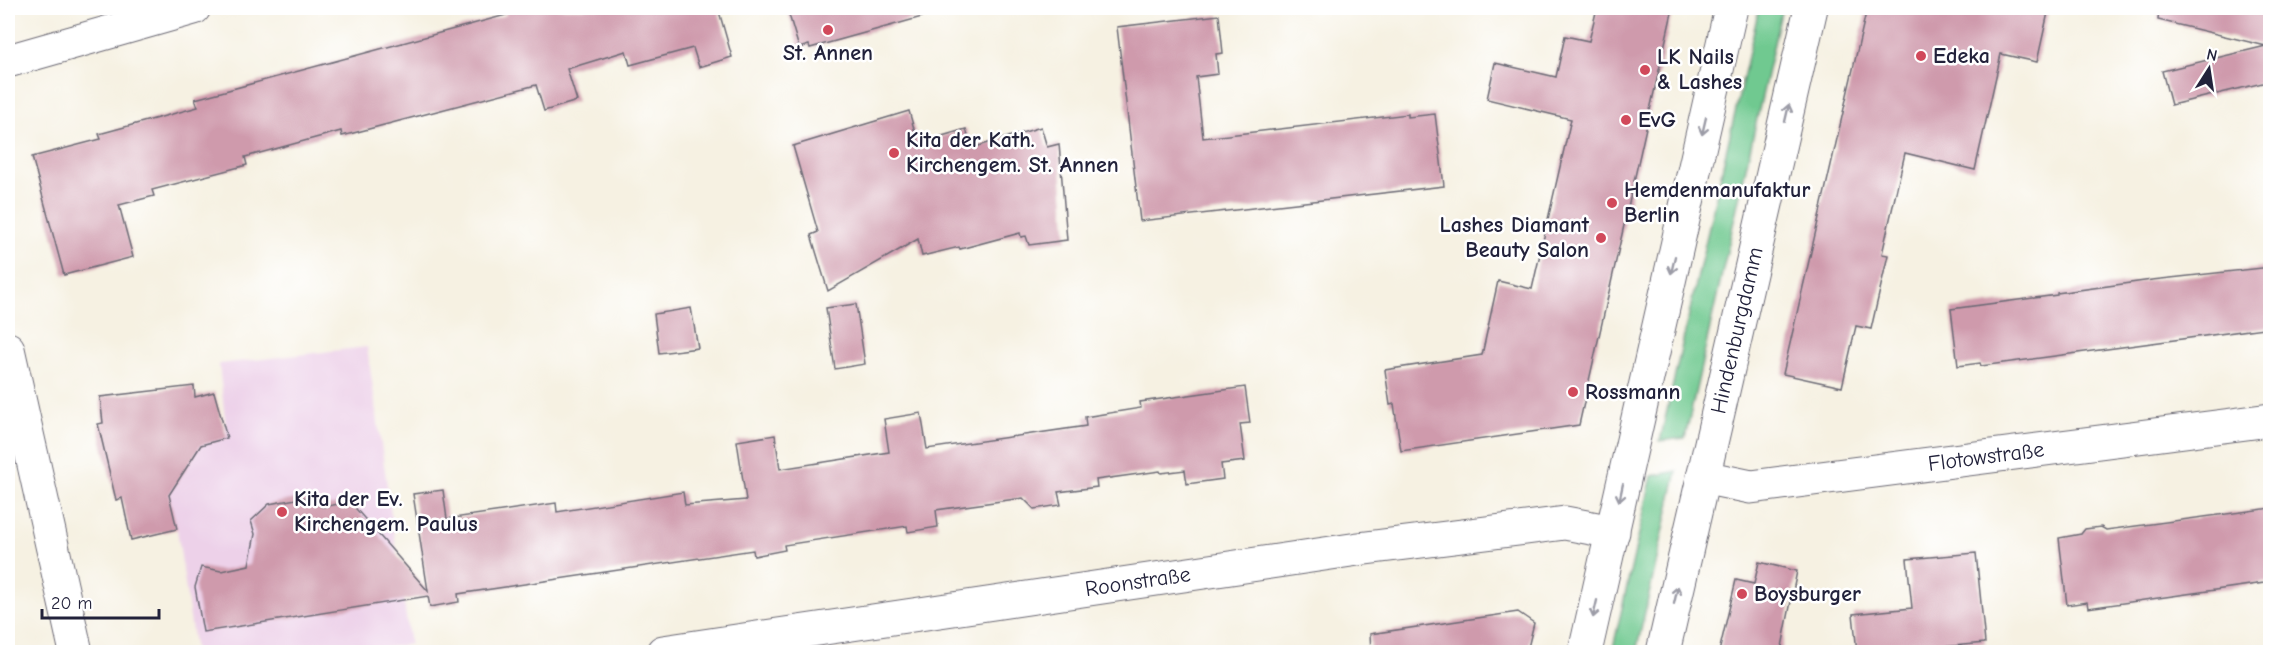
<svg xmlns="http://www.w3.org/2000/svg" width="2278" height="660" viewBox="0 0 2278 660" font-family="'Comic Neue',sans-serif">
<rect width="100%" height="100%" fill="#fff"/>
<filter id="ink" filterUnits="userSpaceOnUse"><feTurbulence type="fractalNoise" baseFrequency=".0167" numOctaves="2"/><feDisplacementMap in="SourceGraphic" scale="12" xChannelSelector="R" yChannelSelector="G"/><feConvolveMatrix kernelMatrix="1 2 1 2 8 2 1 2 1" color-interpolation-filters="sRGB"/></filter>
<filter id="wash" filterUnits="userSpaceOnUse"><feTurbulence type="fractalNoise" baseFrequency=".008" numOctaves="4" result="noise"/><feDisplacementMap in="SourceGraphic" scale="24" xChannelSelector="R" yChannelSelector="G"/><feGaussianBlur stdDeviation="1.35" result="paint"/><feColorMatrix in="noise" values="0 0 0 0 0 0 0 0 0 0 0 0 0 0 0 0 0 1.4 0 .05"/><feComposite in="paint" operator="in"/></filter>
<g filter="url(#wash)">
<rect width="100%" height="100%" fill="#f6f1e2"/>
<polygon fill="#edd1e9" points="367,347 410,644 354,652 195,652 177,529 169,495 201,445 227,438 219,364"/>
<g fill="#70c990" stroke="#497666" stroke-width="1.5">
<polygon points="1759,8 1782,8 1685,438 1660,441"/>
<polygon points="1677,471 1636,652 1612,652 1652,476"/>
</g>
<g id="blocks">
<g fill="#cf9aac">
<polygon points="504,8 718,8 732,57 699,67 693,48 630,65 626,51 567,69 577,101 544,111 536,85 342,136 341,131 245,157 247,165 152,190 154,196 119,205 133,257 64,275 32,157 101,139 99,134 198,107 195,99 506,15"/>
<polygon points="787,8 921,8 922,17 810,48 809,45 799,48"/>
<polygon points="1597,8 1673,8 1579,425 1401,451 1394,404 1390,405 1385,370 1482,355 1498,281 1532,289 1571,119 1487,99 1495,63 1556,77 1565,36 1589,41"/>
<polygon points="1867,8 2049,8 2037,62 2001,54 1975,170 1905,153 1882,254 1888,255 1871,329 1856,326 1842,387 1783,374"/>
<polygon points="2159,8 2271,8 2271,81 2171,105 2162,71 2266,46 2158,20"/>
<polygon points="1219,15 1223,53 1216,54 1218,74 1196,77 1203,138 1408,114 1408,117 1435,114 1444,186 1140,221 1117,27"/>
<polygon points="909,111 918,143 966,129 972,148 1041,127 1047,147 1059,144 1067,240 1029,245 1026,236 1021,237 1020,233 960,249 959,247 922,256 918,239 828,291 811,235 818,232 793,146"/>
<polygon points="2271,267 2271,327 1981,366 1980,363 1958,366 1951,309 2057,295 2057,293 2152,280"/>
<polygon points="856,304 865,364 835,369 826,308"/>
<polygon points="691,308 698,348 659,353 654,314"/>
<polygon points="194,386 195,397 214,392 227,438 201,445 169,495 177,529 131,540 122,498 116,500 98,424 103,423 100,397"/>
<polygon points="1245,387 1250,423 1240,424 1245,461 1221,464 1223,479 1187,484 1185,470 1161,473 1160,471 1096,480 1097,487 1058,492 1061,505 1034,509 1023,498 936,510 938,527 908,532 907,526 784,545 785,550 754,556 753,550 458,594 459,602 430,607 428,596 203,632 195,587 201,567 221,571 249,565 255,534 251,521 269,504 307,497 322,507 350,502 428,591 413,494 443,490 447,519 556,503 557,512 683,492 685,505 746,500 737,441 775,435 780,469 889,452 884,419 921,413 927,449 1086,426 1085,417 1141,408 1140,402"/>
<polygon points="2271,508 2271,582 2088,608 2087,602 2067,605 2059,538 2081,534 2085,529 2101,527 2106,530"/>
<polygon points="1976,553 1985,643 1886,652 1857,652 1853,614 1912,608 1907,559"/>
<polygon points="1759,562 1797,571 1781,652 1719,652 1736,580 1754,584"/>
<polygon points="1518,612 1534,623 1527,652 1371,652 1370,634"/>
</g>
</g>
</g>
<g filter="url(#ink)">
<use href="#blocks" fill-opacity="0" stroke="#6c6a75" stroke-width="1.5"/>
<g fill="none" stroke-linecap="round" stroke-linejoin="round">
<defs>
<g id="minor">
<polyline points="8,61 194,8"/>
<polyline points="8,349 76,652"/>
<path id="s1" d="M1703,477L1751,487L2270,420"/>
<path id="s2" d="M663,652L1358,549L1565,523L1613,532"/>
</g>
<g id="secondary">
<polyline points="1585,652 1731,8"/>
<path id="s3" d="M1663,652L1811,8"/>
</g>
</defs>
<use href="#minor" stroke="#6c6a75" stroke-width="35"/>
<use href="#secondary" stroke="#6c6a75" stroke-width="35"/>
<polyline stroke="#6c6a75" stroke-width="4" stroke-dasharray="1.5 4.5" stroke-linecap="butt" points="2184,652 2270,651"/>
<use href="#minor" stroke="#fff" stroke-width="33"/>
<use href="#secondary" stroke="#fff" stroke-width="33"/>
</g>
<defs><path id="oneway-shaft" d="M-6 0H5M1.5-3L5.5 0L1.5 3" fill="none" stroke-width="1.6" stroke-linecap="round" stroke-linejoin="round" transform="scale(1.5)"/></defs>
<g stroke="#9c9ca7">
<use href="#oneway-shaft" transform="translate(1787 113) rotate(-77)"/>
<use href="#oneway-shaft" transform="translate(1704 126) rotate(103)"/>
<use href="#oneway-shaft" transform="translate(1673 265) rotate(103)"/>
<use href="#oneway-shaft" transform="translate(1621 493) rotate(102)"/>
<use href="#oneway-shaft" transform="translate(1676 595) rotate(-77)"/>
<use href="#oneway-shaft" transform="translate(1595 609) rotate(103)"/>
</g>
</g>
<g fill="#d1495b" stroke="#fff" stroke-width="2">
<circle cx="828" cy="30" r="6"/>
<circle cx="1921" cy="56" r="6"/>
<circle cx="1645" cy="70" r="6"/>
<circle cx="1626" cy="120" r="6"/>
<circle cx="894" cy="153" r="6"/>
<circle cx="1612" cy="203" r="6"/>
<circle cx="1601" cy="238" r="6"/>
<circle cx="1573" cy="392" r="6"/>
<circle cx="282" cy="512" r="6"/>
<circle cx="1742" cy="594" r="6"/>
</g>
<g text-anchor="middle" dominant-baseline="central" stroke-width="5" stroke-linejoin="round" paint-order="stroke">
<g font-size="22" font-weight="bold" fill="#22223b" stroke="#fff" text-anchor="start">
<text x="828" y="53" text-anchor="middle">St. Annen</text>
<text x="1933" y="56">Edeka</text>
<text x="1657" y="57">LK Nails<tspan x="1657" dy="25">&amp; Lashes</tspan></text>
<text x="1638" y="120">EvG</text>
<text x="906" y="140">Kita der Kath.<tspan x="906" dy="25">Kirchengem. St. Annen</tspan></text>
<text x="1624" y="190">Hemdenmanufaktur<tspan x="1624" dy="25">Berlin</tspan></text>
<text x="1589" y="225" text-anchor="end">Lashes Diamant<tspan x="1589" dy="25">Beauty Salon</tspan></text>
<text x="1585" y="392">Rossmann</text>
<text x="294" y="499">Kita der Ev.<tspan x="294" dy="25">Kirchengem. Paulus</tspan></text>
<text x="1754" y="594">Boysburger</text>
</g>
<g font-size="22" fill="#22223b" stroke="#fff">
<text stroke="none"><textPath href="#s3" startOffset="330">Hindenburgdamm</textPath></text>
<text stroke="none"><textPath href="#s1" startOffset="286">Flotowstraße</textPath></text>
<text stroke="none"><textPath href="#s2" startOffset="480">Roonstraße</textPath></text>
</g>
</g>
<rect width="2278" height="660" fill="none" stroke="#fff" stroke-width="30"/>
<g transform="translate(2209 69) rotate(12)" stroke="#ffffff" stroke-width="4.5" paint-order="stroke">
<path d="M0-4.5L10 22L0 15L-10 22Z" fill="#22223b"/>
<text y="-9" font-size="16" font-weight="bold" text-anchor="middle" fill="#22223b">N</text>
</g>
<path d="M42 609v9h117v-9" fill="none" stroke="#22223b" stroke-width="3"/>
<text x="51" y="609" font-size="18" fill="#22223b" stroke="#ffffff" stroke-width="4.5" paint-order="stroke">20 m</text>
</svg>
